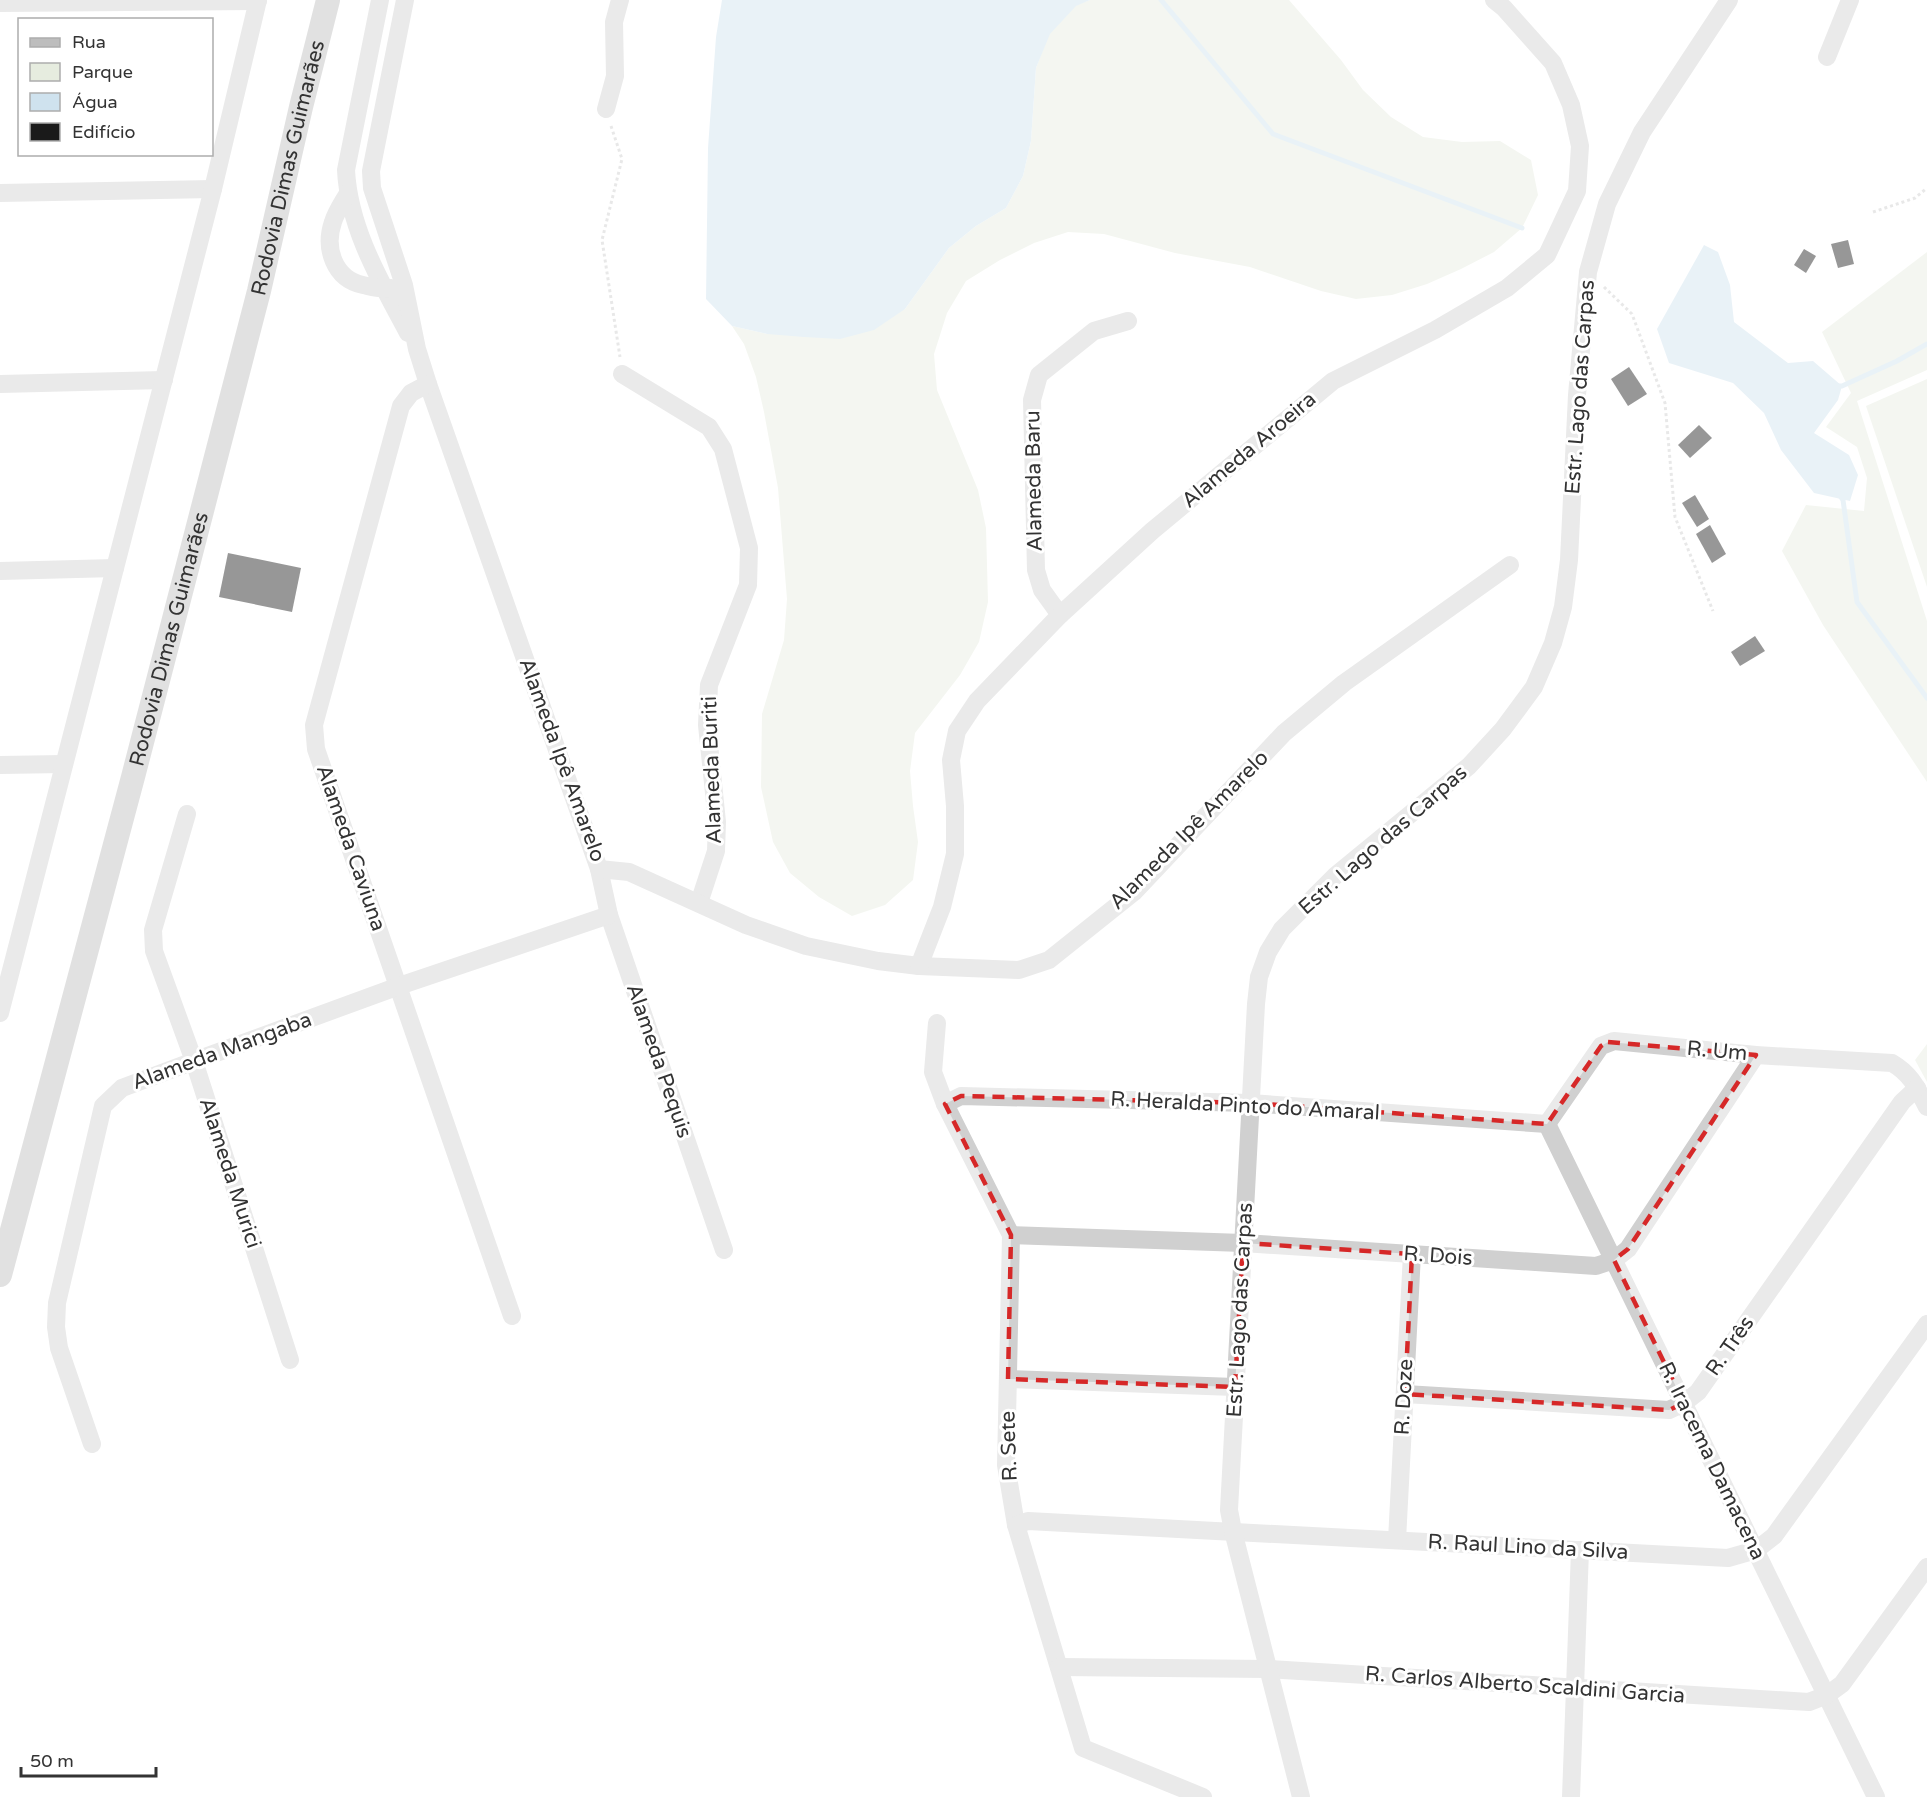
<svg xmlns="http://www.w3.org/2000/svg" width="1927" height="1797" viewBox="0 0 1927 1797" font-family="'Varela Round',sans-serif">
<rect width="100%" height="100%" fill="#fff"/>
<g fill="#e6ecdf">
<polygon points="1090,0 1289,0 1341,60 1363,90 1391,117 1423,137 1462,142 1500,141 1531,160 1538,195 1522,228 1494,252 1461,269 1427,284 1392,295 1356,299 1321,291 1250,267 1175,253 1104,234 1068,232 1034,243 1000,260 966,281 947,313 934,354 937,390 978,490 986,528 988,602 979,642 960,675 915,733 910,771 913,806 918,842 913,880 885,905 852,916 819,897 790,873 773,842 761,787 762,714 784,640 787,599 778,488 764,412 756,377 744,344 732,326 767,334 905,309 949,248 976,226 1006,208 1023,176 1031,141 1036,68 1049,34 1076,5"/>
<polygon points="1927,252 1927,370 1857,401 1927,621 1927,782 1823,625 1782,551 1806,505 1864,511 1867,478 1857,447 1826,427 1851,393 1822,332"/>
<polygon points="1927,379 1927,587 1866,406"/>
<polygon points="1927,1044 1927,1082 1915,1060"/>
</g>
<g fill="#cfe2ee">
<polygon points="722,0 1090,0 1076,6 1050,34 1036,68 1031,141 1023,176 1006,208 976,226 949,248 905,309 874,330 840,339 804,337 767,334 732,326 706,299 708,148 716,37"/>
<polygon points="1704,245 1718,252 1730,285 1734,322 1788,363 1813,361 1842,386 1838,400 1814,433 1849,455 1858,475 1850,501 1814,493 1781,450 1764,413 1733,383 1669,363 1657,329"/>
</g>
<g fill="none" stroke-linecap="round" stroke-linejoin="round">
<g stroke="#cfe2ee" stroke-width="5">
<polyline points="1161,0 1273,134 1522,228"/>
<polyline points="1836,386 1842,386 1897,361 1927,344"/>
<polyline points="1839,494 1843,500 1857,602 1927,698"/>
</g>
</g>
<g fill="#1a1a1a">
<polygon points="1848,240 1854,264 1838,268 1831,244"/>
<polygon points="1804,249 1816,256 1806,273 1794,265"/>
<polygon points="1629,367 1647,394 1628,406 1611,379"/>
<polygon points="1699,425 1712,438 1690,458 1678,445"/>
<polygon points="1695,495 1709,519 1697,527 1682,503"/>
<polygon points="1710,525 1726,554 1712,563 1696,534"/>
<polygon points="228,553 301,568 292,612 219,597"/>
<polygon points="1755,636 1765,651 1740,666 1731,652"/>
</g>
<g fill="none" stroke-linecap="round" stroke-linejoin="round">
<g stroke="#cdcdcd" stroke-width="3" stroke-dasharray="3 3" stroke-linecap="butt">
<polyline points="611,126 622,159 602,240 620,357"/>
<polyline points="1873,212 1915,198 1927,188"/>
<polyline points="1604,287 1632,314 1665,403 1675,517 1713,611"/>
</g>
<g stroke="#d0d0d0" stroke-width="18">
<path d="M380,0L346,170C349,229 381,282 408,333"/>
<polyline points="405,0 371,171 372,188 404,285 417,349 428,384 599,869 609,915 724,1250"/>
<polyline points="0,3 258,1"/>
<polyline points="1827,57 1850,0"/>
<polyline points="606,109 615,76 614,22 620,0"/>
<polyline points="0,193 213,189"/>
<path d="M348,193C343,202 336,212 333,222C324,248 334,279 363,285C372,287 381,290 391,288"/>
<polyline points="622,374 709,427 723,449 749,548 748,585 709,685 707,725 717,822 716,851 699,903"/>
<polyline points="0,384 164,380"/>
<polyline points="428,384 411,393 401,406 314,725 316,749 512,1316"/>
<polyline points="0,571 115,568"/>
<polyline points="1060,615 1042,590 1036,570 1032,400 1039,375 1094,331 1128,321"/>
<polyline points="0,765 64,764"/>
<polyline points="187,814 153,930 154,951 194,1061 290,1360"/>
<polyline points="599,869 629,872 746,925 806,946 878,961 919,966 1019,970 1049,960 1134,892 1284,733 1344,683 1510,565"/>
<polyline points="919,966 942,907 955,854 955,806 951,760 957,731 977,701 1060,615 1152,531 1333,381 1435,330 1507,288 1547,255 1577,191 1580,146 1571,105 1553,63 1504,8 1494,0"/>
<polyline points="0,1013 213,189 258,0"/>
<polyline points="937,1023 933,1072 945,1104 1011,1235 1006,1465 1016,1525 1083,1748 1203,1797"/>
<polyline points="945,1104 961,1096 1250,1103 1547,1124"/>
<polyline points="1547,1124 1876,1797"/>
<path d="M1547,1124L1601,1046L1614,1041L1756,1055L1892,1063C1911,1074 1917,1088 1927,1107"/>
<polyline points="1011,1235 1243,1243 1596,1266 1614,1260 1628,1249 1756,1055"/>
<polyline points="1008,1379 1235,1387"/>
<polyline points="1405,1394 1669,1410 1684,1403 1698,1392 1902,1102 1917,1088"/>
<polyline points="92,1444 59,1348 56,1327 57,1303 103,1106 122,1088 194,1061 399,986 609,915"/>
<polyline points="1016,1525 1028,1521 1728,1558 1756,1550 1774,1536 1927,1324"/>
<polyline points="1397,1540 1412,1254"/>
<polyline points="1059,1667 1268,1669 1809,1702 1827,1695 1842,1684 1927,1567"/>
<polyline points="1301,1797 1233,1531 1229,1510 1256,1004 1259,977 1268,952 1282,929 1335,876 1469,766 1503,729 1534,687 1553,643 1563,607 1569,560 1577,395 1588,272 1607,204 1642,132 1729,0"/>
<polyline points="1571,1797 1580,1550"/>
</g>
<path stroke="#bdbdbd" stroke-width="24" id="s1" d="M0,1275L133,777L259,291L301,107L328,0"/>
</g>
<path d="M0 0H1927V1797H0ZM1608,1042L1756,1055L1628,1249L1614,1260L1684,1403L1669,1410L1405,1394L1412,1254L1243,1243L1235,1387L1008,1379L1011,1235L945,1104L961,1096L1250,1103L1547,1124L1601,1046Z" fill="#fff" fill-opacity=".55" fill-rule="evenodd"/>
<path fill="none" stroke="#d62828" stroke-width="4.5" stroke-dasharray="12 8" stroke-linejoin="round" d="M1608,1042L1756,1055L1628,1249L1614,1260L1684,1403L1669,1410L1405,1394L1412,1254L1243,1243L1235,1387L1008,1379L1011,1235L945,1104L961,1096L1250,1103L1547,1124L1601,1046Z"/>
<g text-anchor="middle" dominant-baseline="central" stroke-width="6" stroke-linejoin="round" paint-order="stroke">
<g font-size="21" fill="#333" stroke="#fff">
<text stroke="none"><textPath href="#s1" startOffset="1144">Rodovia Dimas Guimarães</textPath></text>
<text transform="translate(1580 387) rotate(-86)">Estr. Lago das Carpas</text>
<text transform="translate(1249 450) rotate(-40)">Alameda Aroeira</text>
<text transform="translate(1034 481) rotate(-91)">Alameda Baru</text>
<text stroke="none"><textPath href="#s1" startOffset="658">Rodovia Dimas Guimarães</textPath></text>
<text transform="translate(562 760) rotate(70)">Alameda Ipê Amarelo</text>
<text transform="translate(712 770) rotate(-92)">Alameda Buriti</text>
<text transform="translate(1189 830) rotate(-45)">Alameda Ipê Amarelo</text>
<text transform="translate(1383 840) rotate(-41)">Estr. Lago das Carpas</text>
<text transform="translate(351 848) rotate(71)">Alameda Caviuna</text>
<text transform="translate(222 1051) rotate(-20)">Alameda Mangaba</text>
<text transform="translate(1717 1051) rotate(5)">R. Um</text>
<text transform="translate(659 1061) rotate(71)">Alameda Pequis</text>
<text transform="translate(1245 1106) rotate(3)">R. Heralda Pinto do Amaral</text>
<text transform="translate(230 1173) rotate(72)">Alameda Murici</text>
<text transform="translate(1438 1256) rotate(4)">R. Dois</text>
<text transform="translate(1240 1310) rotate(-87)">Estr. Lago das Carpas</text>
<text transform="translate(1730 1346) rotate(-55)">R. Três</text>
<text transform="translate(1404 1397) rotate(-87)">R. Doze</text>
<text transform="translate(1009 1446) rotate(-92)">R. Sete</text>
<text transform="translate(1712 1461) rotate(64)">R. Iracema Damacena</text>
<text transform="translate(1528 1547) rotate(3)">R. Raul Lino da Silva</text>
<text transform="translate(1525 1685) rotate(4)">R. Carlos Alberto Scaldini Garcia</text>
</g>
</g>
<rect x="18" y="18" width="195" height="138" fill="#ffffff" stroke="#adadad" stroke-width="1.5"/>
<rect x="30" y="38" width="30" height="9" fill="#bdbdbd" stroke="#adadad" stroke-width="1.5"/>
<text x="72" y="48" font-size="18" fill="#333333">Rua</text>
<rect x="30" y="63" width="30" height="18" fill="#e6ecdf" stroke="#adadad" stroke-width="1.5"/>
<text x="72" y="78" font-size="18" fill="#333333">Parque</text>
<rect x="30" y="93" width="30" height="18" fill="#cfe2ee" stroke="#adadad" stroke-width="1.5"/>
<text x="72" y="108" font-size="18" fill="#333333">Água</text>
<rect x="30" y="123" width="30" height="18" fill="#1a1a1a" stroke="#adadad" stroke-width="1.5"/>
<text x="72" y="138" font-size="18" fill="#333333">Edifício</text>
<path d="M21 1767v9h135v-9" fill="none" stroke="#333333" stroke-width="3"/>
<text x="30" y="1767" font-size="18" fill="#333333" stroke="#ffffff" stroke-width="4.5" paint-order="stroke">50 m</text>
</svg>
